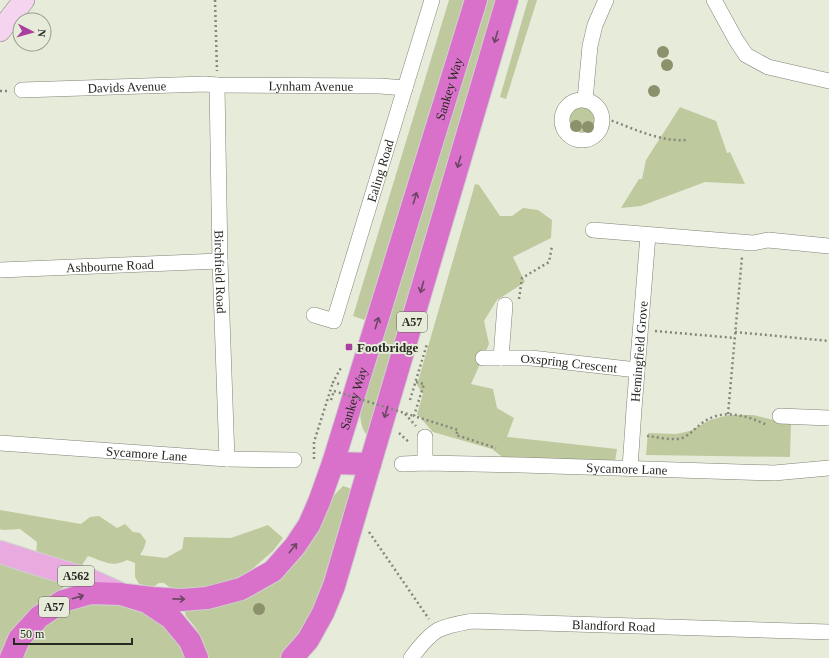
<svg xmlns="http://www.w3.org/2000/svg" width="829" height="658" viewBox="0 0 829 658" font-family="Georgia,serif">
<rect width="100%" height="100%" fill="#e7ebda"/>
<g fill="#bfc99e">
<polygon points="449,0 471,0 384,287 364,320 353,316"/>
<path d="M485,0H498L367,435C361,429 360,418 360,409Z"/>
<polygon points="528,0 537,0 506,99 500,97"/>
<circle cx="583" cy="119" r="13"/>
<polygon points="680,107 716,121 727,153 730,152 745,184 705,182 641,206 621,208 639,179 642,179 646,160"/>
<polygon points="475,184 479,185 500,216 512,216 523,208 538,210 552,220 551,238 513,257 525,282 497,300 484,321 489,344 471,384 493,389 497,408 514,418 507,437 617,449 615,462 505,459 492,449 433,432 417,414 423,394 417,385"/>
<polygon points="729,415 753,415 791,424 790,457 646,455 648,433 676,434 690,431 710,420"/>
<polygon points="343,486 352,489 328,578 308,622 288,650 280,658 209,658 202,639 195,627 186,616 185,613 185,608 230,602"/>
<path d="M0,510L81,524L90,517L99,516L117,528L125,524L133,532L140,533L146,541L144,548L140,555L166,558L182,549L184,537L231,538L268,525L283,538L273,551L242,578L204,590H173L164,583H159L153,587L139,584L135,577V563L127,560C112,568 103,561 88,556L80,568L36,555L37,542L20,529L3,530L0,529Z"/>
<path d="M0,561L64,583L63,588C39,600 20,616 8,640C5,646 3,652 2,658H0Z"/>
<polygon points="104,602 134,607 161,623 180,646 185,658 23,658 28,645 48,622 74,607"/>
</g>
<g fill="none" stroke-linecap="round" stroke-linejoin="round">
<defs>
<g id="street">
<polyline points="714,0 736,40 746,55 768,67 829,81"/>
<path id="s1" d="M217,85L220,261L227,459"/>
<path id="s2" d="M22,90L205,84L217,85L380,86L405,88"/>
<polyline points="585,100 590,46 595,25 606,0"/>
<circle cx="582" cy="120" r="20"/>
<polyline points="593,230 753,243 768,240 829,246"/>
<path id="s3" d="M0,270L220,261"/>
<path id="s4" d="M314,315L334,321L405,88L432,0"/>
<path id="s5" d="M483,358H531L637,370"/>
<polyline points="501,358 505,305"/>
<polyline points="780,416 829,418"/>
<polyline points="425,437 425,463"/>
<path id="s6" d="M0,443L227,459L294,460"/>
<path id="s7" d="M402,464L425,463L521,465L774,473L829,468"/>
<path id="s8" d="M630,468L634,409L648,235"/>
<path id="s9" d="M411,658C417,650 429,635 438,630C448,625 461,623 472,621L829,632"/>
</g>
<polyline id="secondary" points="0,31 24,0"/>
<polyline id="primary" points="0,552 31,562 90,580 121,594"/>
<g id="highway">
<polyline points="333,463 370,464"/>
<path id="s10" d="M126,595L152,598L181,600L207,598L241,589L273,571L295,546L309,525L319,502L333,463L476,0"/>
<polyline points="11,658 19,639 39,617 63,601 91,593 121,594 147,602 171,618 190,641 197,658"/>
<polyline points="292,658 308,640 323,613 334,586 507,0"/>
</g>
</defs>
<use href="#street" stroke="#7f8374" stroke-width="16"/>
<use href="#secondary" stroke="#7f8374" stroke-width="22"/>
<use href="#primary" stroke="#cfd0cf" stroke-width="24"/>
<use href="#highway" stroke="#cfd0cf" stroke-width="24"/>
<g stroke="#84877b" stroke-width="2.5" stroke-dasharray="2 3" stroke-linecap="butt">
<polyline points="215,0 217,71"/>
<polyline points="0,91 8,91"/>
<path d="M602,119H607C633,128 659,142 687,140"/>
<polyline points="519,299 522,278 549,262 552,246"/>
<polyline points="655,331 735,338"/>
<polyline points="735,332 829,341"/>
<polyline points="416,382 424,384 414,416 458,430 456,435 496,448"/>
<polyline points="339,384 333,382 342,366"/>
<polyline points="331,400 334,391"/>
<polyline points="410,400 427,344"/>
<polyline points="405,414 416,426"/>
<polyline points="728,414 742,257"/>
<polyline points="399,433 410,443"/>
<path d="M647,436C658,437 671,441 682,438C690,435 695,428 702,423C722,408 746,415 767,425"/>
<polyline points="314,459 314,442 333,382"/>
<polyline points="369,532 429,619"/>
</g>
<use href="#street" stroke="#fff" stroke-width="15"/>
<use href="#secondary" stroke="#f4d4ef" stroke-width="21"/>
<use href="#primary" stroke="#e8aadf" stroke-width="22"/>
<use href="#highway" stroke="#d971ca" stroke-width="22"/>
<polyline stroke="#84877b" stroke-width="2.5" stroke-dasharray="2 3" stroke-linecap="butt" points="334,391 414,416"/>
</g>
<g fill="#8b916a">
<circle cx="663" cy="52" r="6"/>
<circle cx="667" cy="65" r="6"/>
<circle cx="654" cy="91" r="6"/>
<circle cx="576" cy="126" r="6"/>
<circle cx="588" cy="127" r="6"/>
<circle cx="259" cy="609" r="6"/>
</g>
<defs><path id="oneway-shaft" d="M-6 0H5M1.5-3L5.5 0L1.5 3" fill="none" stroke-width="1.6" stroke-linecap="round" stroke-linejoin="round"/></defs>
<g stroke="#6e4666">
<use href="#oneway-shaft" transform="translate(496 37) rotate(106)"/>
<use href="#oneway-shaft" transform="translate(459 162) rotate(106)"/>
<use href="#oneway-shaft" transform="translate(415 198) rotate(-73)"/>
<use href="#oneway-shaft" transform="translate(422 287) rotate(106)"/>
<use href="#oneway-shaft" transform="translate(377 323) rotate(-73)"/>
<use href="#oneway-shaft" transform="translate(386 412) rotate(106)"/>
<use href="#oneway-shaft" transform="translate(293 548) rotate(-51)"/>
<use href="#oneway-shaft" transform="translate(78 597) rotate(-16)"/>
<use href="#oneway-shaft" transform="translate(179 599) rotate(1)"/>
</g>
<rect fill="#ab3f9e" stroke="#e7ebda" stroke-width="1.5" x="345" y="343" width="8" height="8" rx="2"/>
<g text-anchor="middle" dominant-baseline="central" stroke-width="4" stroke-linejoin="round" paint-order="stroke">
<g fill="#e7ebda" stroke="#61635a" stroke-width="1">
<rect x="397" y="312" width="30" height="20" rx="3"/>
<rect x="58" y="566" width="36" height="20" rx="3"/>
<rect x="39" y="597" width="30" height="20" rx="3"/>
</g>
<g font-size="12" font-weight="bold" fill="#272923">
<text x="412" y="322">A57</text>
<text x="76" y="576">A562</text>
<text x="54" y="607">A57</text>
</g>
<g font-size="13" fill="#272923" stroke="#e7ebda">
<text stroke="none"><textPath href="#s2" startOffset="289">Lynham Avenue</textPath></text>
<text stroke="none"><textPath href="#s2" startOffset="105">Davids Avenue</textPath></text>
<text stroke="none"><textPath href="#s10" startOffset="670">Sankey Way</textPath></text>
<text stroke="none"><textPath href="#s4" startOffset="178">Ealing Road</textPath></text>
<text stroke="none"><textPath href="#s3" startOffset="110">Ashbourne Road</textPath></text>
<text stroke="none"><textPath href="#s1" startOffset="187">Birchfield Road</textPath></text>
<text stroke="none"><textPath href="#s8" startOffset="117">Hemingfield Grove</textPath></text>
<text stroke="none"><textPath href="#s5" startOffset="86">Oxspring Crescent</textPath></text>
<text stroke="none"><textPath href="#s10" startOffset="346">Sankey Way</textPath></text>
<text stroke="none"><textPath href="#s6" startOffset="147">Sycamore Lane</textPath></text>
<text stroke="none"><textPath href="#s7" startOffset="225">Sycamore Lane</textPath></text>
<text stroke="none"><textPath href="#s9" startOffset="216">Blandford Road</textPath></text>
</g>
<g font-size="13" font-weight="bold" fill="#272923" stroke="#e7ebda" text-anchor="start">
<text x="357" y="347">Footbridge</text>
</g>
</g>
<g transform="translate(32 32) rotate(96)"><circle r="19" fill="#e7ebda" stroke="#9a9d91"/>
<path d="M0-3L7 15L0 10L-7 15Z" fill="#ab3f9e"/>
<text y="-6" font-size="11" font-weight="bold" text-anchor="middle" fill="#272923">N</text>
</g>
<path d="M14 638v6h118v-6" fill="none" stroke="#272923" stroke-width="2"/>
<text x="20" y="638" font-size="12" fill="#272923" stroke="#e7ebda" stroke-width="3" paint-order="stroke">50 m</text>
</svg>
